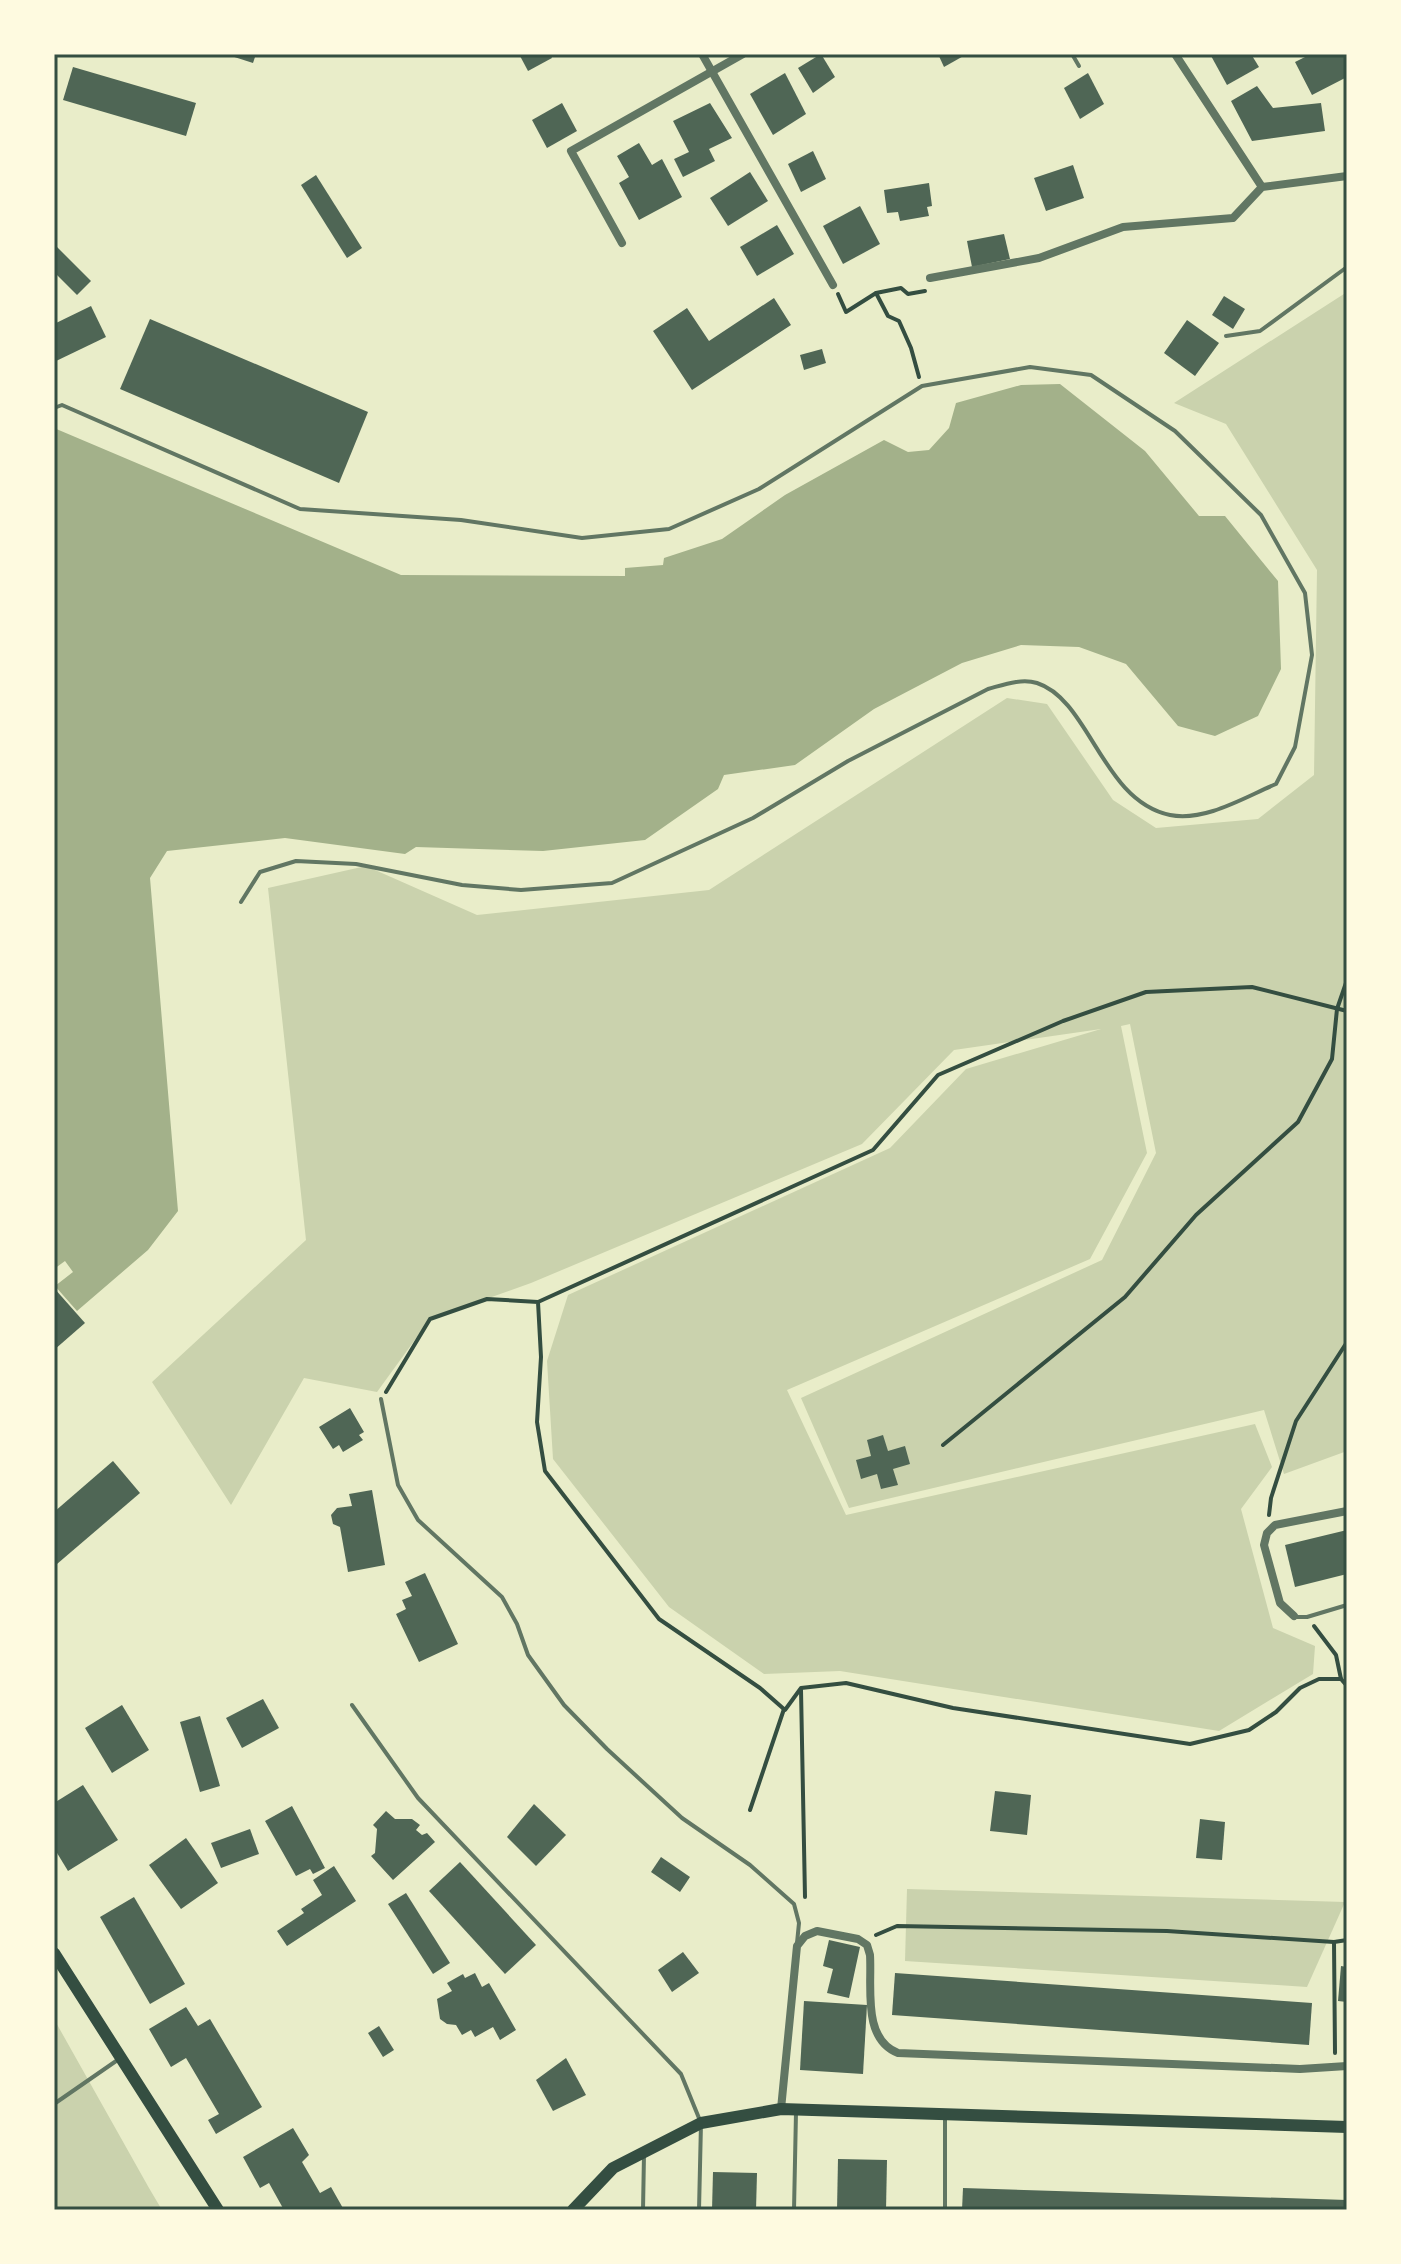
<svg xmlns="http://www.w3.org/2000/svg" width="1401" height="2264" viewBox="0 0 1401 2264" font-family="'Libre Baskerville',serif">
<rect width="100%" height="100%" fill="#e9edc9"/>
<g fill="#cad2ad">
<polygon points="1347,292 1347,1451 1284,1474 1264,1410 849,1508 801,1398 1102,1260 1156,1153 1130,1024 1121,1026 1147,1153 1090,1259 787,1390 846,1515 1255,1424 1272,1467 1241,1509 1273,1628 1315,1646 1313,1674 1219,1731 840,1671 764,1674 669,1607 553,1459 547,1361 568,1295 890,1148 966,1069 1101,1029 954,1050 862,1144 531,1283 430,1319 377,1392 304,1378 231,1505 152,1382 306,1240 268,888 366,866 477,915 709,890 1007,698 1047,704 1113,800 1156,828 1258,819 1314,775 1317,570 1226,424 1174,403"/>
<polygon points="907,1889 1345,1902 1307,1987 905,1961"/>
<polygon points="54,2019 149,2188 162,2210 54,2210"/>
</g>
<polygon fill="#a3b18a" points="1060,384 1145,451 1199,516 1225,516 1278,581 1281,669 1258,716 1215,736 1178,726 1126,664 1079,647 1021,645 962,663 874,709 795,765 724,775 718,789 645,840 543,851 416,847 405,854 285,838 167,851 150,878 178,1211 148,1250 77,1311 55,1286 73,1272 65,1261 54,1269 54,428 401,575 625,576 625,568 663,565 664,558 722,539 785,495 884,440 908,452 929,450 949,428 956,403 1021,385"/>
<g fill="#4f6655">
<polygon points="225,54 256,54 253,63"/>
<polygon points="519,54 550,54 552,58 528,71"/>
<polygon points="821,54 835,77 813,93 798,68"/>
<polygon points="938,54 967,54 944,67"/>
<polygon points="1210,54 1251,54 1259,67 1227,85"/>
<polygon points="1306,54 1347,54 1347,77 1312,95 1295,62 1307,56"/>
<polygon points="73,67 196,103 186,136 63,100"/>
<polygon points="785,73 806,114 773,135 750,94"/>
<polygon points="1088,73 1104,104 1080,119 1064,88"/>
<polygon points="1257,86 1273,108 1321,103 1325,131 1252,141 1231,101"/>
<polygon points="562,103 577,131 547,148 532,120"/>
<polygon points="710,103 732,138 709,149 715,161 683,177 674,159 689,152 673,121"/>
<polygon points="639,143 652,165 662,159 682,197 639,220 619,183 629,177 617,156"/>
<polygon points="813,151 826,179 801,192 788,164"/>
<polygon points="1073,165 1084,198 1046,211 1034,178"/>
<polygon points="750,172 768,201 728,226 710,198"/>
<polygon points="316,175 362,248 347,258 301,185"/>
<polygon points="929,183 932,206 927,207 929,216 900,221 898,212 887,213 884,190"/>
<polygon points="860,206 880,244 843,264 823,226"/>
<polygon points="777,225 794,254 757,276 740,247"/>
<polygon points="1004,234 1010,259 972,267 967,241"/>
<polygon points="54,244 91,281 77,295 54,272"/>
<polygon points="1224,296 1245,309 1233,329 1212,315"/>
<polygon points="774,298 791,325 692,390 653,331 687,308 709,341"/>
<polygon points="91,306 106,337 54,362 54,324"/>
<polygon points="150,319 368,412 339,483 120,389"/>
<polygon points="1187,320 1219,343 1195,376 1164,353"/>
<polygon points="822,349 826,363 804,370 800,355"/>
<polygon points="54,1288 85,1323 54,1350"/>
<polygon points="350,1408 364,1432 359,1435 363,1440 343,1452 339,1445 333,1449 319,1427"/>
<polygon points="883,1435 888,1451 905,1446 910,1464 893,1469 898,1485 881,1489 877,1474 861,1479 856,1460 871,1456 867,1440"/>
<polygon points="113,1461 140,1493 57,1564 54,1560 54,1512"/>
<polygon points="372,1490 385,1565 348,1572 340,1527 333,1524 331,1515 337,1508 352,1506 349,1494"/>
<polygon points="1347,1530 1347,1574 1295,1587 1285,1545"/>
<polygon points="425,1573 458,1644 419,1662 396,1614 406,1609 402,1600 412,1596 405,1582"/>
<polygon points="263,1699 279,1728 242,1748 226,1718"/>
<polygon points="122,1705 149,1750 112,1773 85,1728"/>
<polygon points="200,1716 220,1786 200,1792 180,1722"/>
<polygon points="83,1785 118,1840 68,1871 54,1848 54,1803"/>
<polygon points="995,1791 1031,1795 1027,1835 990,1831"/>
<polygon points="534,1804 566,1835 536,1866 507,1837"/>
<polygon points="292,1806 325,1868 313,1874 310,1869 296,1876 265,1821"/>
<polygon points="386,1811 395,1819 412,1819 420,1825 416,1830 422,1835 427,1833 435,1842 393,1880 371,1856 375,1853 377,1829 373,1825"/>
<polygon points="1200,1819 1225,1822 1222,1860 1196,1858"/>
<polygon points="250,1829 259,1854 221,1868 211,1843"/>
<polygon points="186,1838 218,1883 181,1909 149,1865"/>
<polygon points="661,1857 690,1877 680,1892 651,1872"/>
<polygon points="460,1862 536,1945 505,1974 429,1891"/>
<polygon points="334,1866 356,1901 287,1946 277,1931 304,1913 301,1909 322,1895 313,1880"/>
<polygon points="406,1893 450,1963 433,1974 388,1904"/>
<polygon points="134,1897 185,1984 150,2004 100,1917"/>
<polygon points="829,1940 860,1947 849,1998 827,1993 833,1969 823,1966"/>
<polygon points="683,1952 699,1973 672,1992 658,1970"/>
<polygon points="1341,1966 1347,1967 1347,2002 1338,2001"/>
<polygon points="475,1973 482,1987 489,1983 516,2030 500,2040 493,2027 475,2037 471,2030 462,2035 456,2025 447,2024 440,2019 437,1999 452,1991 447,1983 463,1974 465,1978"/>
<polygon points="895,1973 1312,2003 1309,2045 892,2015"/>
<polygon points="804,2001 867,2005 863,2074 800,2070"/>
<polygon points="186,2007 198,2026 210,2019 262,2107 216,2134 208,2120 219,2114 186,2058 171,2067 149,2029"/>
<polygon points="379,2026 394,2050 383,2057 368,2033"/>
<polygon points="566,2058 586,2095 553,2111 536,2080"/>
<polygon points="293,2128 309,2155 302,2162 320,2193 331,2187 344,2210 284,2210 269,2183 260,2188 243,2157"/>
<polygon points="838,2159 887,2160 886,2210 837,2210"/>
<polygon points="713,2172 757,2173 756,2210 712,2210"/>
<polygon points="963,2188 1347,2200 1347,2210 962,2210"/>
</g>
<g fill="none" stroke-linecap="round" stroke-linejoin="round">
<g stroke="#344e41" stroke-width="4">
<polyline points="876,293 888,316 899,321 911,348 919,377"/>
<polyline points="838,294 846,312 876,293 901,288 908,294 925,291"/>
<polyline points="538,1302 873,1150 938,1075 1063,1021 1146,992 1252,987 1347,1011"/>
<polyline points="386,1392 430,1319 487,1299 538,1302 541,1357 537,1422 545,1471 659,1619 760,1688 785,1710 801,1688 846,1683 953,1708 1190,1744 1249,1730 1276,1712 1300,1688 1319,1679 1341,1679"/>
<polyline points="943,1445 1125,1297 1196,1215 1298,1122 1332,1059 1337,1009 1347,980"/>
<polyline points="1269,1515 1271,1498 1296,1421 1347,1342"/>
<polyline points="1314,1626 1336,1655 1341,1679 1347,1686"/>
<polyline points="801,1690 805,1897"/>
<polyline points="750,1810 784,1709"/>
<polyline points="876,1935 897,1926 1167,1931 1334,1942 1347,1940"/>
<polyline points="1334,1942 1335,2053"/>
</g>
<g stroke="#617663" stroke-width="4">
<polyline points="1072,54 1079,66"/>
<polyline points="1226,336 1260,331 1347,267"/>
<path d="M54,408L62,405L300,509L461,520L582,538L669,529L759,489L922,386L1030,367L1091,375L1175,431L1261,515L1305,593L1312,655L1295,747L1276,784C1245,797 1205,822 1170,815C1102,801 1090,700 1037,683C1021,678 1003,685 988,689L848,761L753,818L612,883L521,890L462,885L356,864L296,861L260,872L241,902"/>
<polyline points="381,1399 398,1485 418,1520 502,1597 517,1624 528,1655 564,1705 607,1749 682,1818 750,1865 794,1904 799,1923 797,1943"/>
<polyline points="1296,1617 1307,1617 1347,1605"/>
<polyline points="352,1705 418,1798 681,2074 701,2123 699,2210"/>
<polyline points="54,2104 119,2059"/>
<polyline points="643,2210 644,2154"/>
<polyline points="794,2210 796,2112"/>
<polyline points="945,2210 945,2116"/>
</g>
<g stroke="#617663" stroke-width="8">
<polyline points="702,54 833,285"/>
<polyline points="1175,54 1262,187"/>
<polyline points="622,243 571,151 743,54"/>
<polyline points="930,278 1039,258 1123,227 1233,218 1262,187 1347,176"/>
<polyline points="1294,1616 1280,1603 1264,1545 1267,1533 1275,1525 1347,1511"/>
<path d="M781,2109L797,1946L805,1936L817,1931L858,1939L867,1945L870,1955C872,1987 862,2039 898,2053L1300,2069L1347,2066"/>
</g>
<g stroke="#344e41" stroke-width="12">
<polyline points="54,1953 218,2210"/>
<polyline points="573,2210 613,2168 701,2123 781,2109 1347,2127"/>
</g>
</g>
<rect width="1401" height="2264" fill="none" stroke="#fefae0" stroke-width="112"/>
<rect x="56" y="56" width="1289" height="2152" fill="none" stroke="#344e41" stroke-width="3"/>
</svg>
